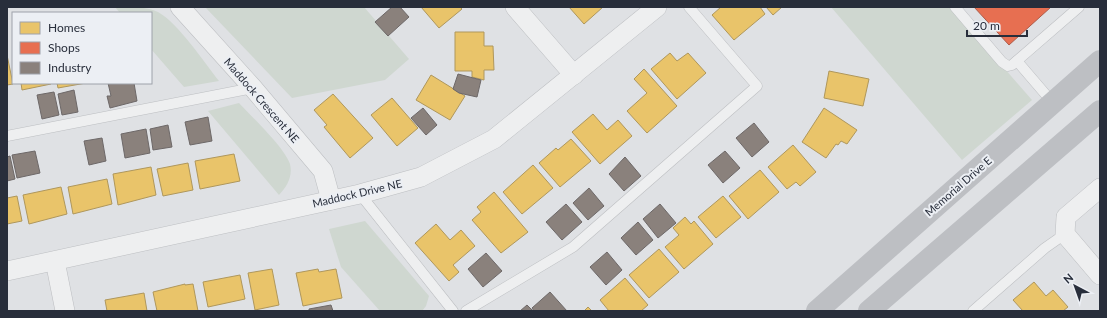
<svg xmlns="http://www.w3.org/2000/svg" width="1107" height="318" viewBox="0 0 1107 318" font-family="Lato,sans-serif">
<rect width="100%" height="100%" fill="#dfe1e4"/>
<g fill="#cfd7d0">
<path d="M115,7C129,7 145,6 158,12C178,23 204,62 219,81L184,87L151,49V13H120Z"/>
<polygon points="205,7 364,7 409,59 385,80 292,98"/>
<polygon points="831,7 951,7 1032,100 962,160"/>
<path d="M239,103C251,116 285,148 290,164C293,176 287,187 279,195L208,111Z"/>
<polygon points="365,221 429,296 426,306 422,311 380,311 341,267 329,229"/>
</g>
<g fill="#e9c46a" stroke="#af975c">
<polygon points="421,7 460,7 462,9 439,28"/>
<polygon points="569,7 603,7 584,24"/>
<polygon points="721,7 760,7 765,14 734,40 712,15"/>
<polygon points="766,7 782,7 773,15"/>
<polygon points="455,32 484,32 484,46 493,46 494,70 484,70 484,80 472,77 472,71 455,71"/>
<polygon points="670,53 677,61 688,53 706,73 677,99 651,69"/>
<polygon points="7,55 13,84 7,85"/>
<polygon points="644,69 677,106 647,133 627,111 647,93 634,79"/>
<polygon points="829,71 869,79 863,106 824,98"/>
<polygon points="431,75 465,96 450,120 416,100"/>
<polygon points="21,83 51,83 51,84 22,90"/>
<polygon points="57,83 86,83 58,88"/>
<polygon points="333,94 373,138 350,158 324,127 327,125 314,110"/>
<polygon points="392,98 418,128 397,146 371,115"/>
<polygon points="824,108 857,130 847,144 841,141 838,145 836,144 826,158 802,142"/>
<polygon points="593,114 607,130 618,120 632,136 600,164 572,132"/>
<polygon points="571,139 591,161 560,187 539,163 556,148 558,150"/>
<polygon points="793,145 816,172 800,186 796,182 787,189 768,167"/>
<polygon points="234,154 240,181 200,189 195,161"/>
<polygon points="188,163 193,190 163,196 157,169"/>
<polygon points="533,165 553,188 522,214 503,192"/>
<polygon points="151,167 156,195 118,205 113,174"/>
<polygon points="760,170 779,192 748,219 729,196"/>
<polygon points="107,179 112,204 73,214 68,187"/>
<polygon points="61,187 67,214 29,224 23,195"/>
<polygon points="494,192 528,232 501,253 472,220 481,212 477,207"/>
<polygon points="17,196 22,221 7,224 7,198"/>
<polygon points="723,196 741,217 716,238 698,217"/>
<polygon points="685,217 691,224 694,221 713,244 684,269 665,247 679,235 673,228"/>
<polygon points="436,224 450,240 461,230 475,246 453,265 459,272 449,281 415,243"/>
<polygon points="659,249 679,272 649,298 629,275"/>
<polygon points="272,269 279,305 255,310 248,273"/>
<polygon points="318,269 319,272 336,269 342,298 303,306 296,273"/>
<polygon points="240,275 245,299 208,307 203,282"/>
<polygon points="625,278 648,305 641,311 609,311 600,300"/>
<polygon points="1034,282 1046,296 1053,290 1068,307 1063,311 1023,311 1013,300"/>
<polygon points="185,284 185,285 193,284 198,311 157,311 153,292"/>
<polygon points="144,293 147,311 107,311 105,300"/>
<polygon points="588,307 592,311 584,311"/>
</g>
<polygon fill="#e76f51" stroke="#ae5c4a" points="974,7 1051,7 1009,45"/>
<g fill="#8a817c" stroke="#6d6868">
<polygon points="392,7 400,7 409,17 388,36 375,22"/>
<polygon points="458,74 481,80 477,97 459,93 453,89"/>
<polygon points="108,83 134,83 137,101 110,108 107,96 111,96"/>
<polygon points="74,90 78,112 62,115 58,94"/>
<polygon points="54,92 59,115 42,119 37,95"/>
<polygon points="423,108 437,125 426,135 411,118"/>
<polygon points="208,117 212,141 190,145 185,122"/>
<polygon points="754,123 769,142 752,157 736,138"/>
<polygon points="168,125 172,147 153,150 150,129"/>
<polygon points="146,129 150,153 125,158 121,134"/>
<polygon points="102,138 106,161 89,165 84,141"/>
<polygon points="35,151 40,173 17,178 12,155"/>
<polygon points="725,151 740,168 723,183 708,165"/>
<polygon points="10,156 15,179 7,181 7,157"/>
<polygon points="625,157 641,176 624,191 609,174"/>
<polygon points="589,188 604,206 588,220 573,203"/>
<polygon points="566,204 582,222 562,240 546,222"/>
<polygon points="660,204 676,223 658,238 643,219"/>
<polygon points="638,222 653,240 636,255 621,238"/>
<polygon points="607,252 622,270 606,285 590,267"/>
<polygon points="486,253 502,271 483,287 468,269"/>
<polygon points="550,292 567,311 534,311 532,308"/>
<polygon points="331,305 333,311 309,311 309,309"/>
<polygon points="527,305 533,311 520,311"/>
</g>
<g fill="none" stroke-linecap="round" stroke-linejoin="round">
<defs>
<g id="service">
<polyline points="955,7 1002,62 1008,66 1012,65 1079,7"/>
<polyline points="1017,61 1053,103"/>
<polyline points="7,136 253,88"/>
<polyline points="360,194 453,311"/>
<polyline points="466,311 573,247 757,86 689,7"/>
<polyline points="973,311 1045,248 1065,234"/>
</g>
<g id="minor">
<polyline points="180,7 253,88 323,171 331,200"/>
<polyline points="515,7 574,75"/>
<polyline points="1100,188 1066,217 1065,234 1100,275"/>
<polyline points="55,261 65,311"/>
<polyline points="7,271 360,194 421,177 494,139 657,7"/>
</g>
</defs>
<use href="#service" stroke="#bdbfc2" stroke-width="11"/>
<use href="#minor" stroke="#bdbfc2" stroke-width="20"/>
<use href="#service" stroke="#eeeff0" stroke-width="10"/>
<use href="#minor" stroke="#eeeff0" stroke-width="19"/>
<g stroke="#bdbfc3" stroke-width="22">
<polyline points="817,311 1100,61"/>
<polyline points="869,311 1100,111"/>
</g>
</g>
<g text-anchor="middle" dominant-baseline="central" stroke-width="4" stroke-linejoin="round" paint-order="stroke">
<g font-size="11" fill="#282e3b" stroke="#eceff4">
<text transform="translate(262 100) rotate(49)">Maddock Crescent NE</text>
<text transform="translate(958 186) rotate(-41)">Memorial Drive E</text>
<text transform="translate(357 193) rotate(-13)">Maddock Drive NE</text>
</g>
</g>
<rect width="1107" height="318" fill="none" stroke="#282e3b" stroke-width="16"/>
<rect x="12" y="12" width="140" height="72" fill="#eceff4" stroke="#9ea2aa"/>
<rect x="20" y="22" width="20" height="12" fill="#e9c46a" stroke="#9ea2aa"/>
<text x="48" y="32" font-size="12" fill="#282e3b">Homes</text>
<rect x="20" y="42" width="20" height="12" fill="#e76f51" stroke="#9ea2aa"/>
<text x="48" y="52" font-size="12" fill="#282e3b">Shops</text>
<rect x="20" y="62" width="20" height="12" fill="#8a817c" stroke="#9ea2aa"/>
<text x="48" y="72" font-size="12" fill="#282e3b">Industry</text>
<g transform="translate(1075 286) rotate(319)" stroke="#eceff4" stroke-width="3" paint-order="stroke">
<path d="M0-3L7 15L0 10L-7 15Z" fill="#282e3b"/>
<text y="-6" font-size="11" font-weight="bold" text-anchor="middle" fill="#282e3b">N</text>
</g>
<path d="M967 30v6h60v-6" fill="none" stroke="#282e3b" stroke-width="2"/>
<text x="973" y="30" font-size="12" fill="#282e3b" stroke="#eceff4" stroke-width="3" paint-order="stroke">20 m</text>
</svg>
